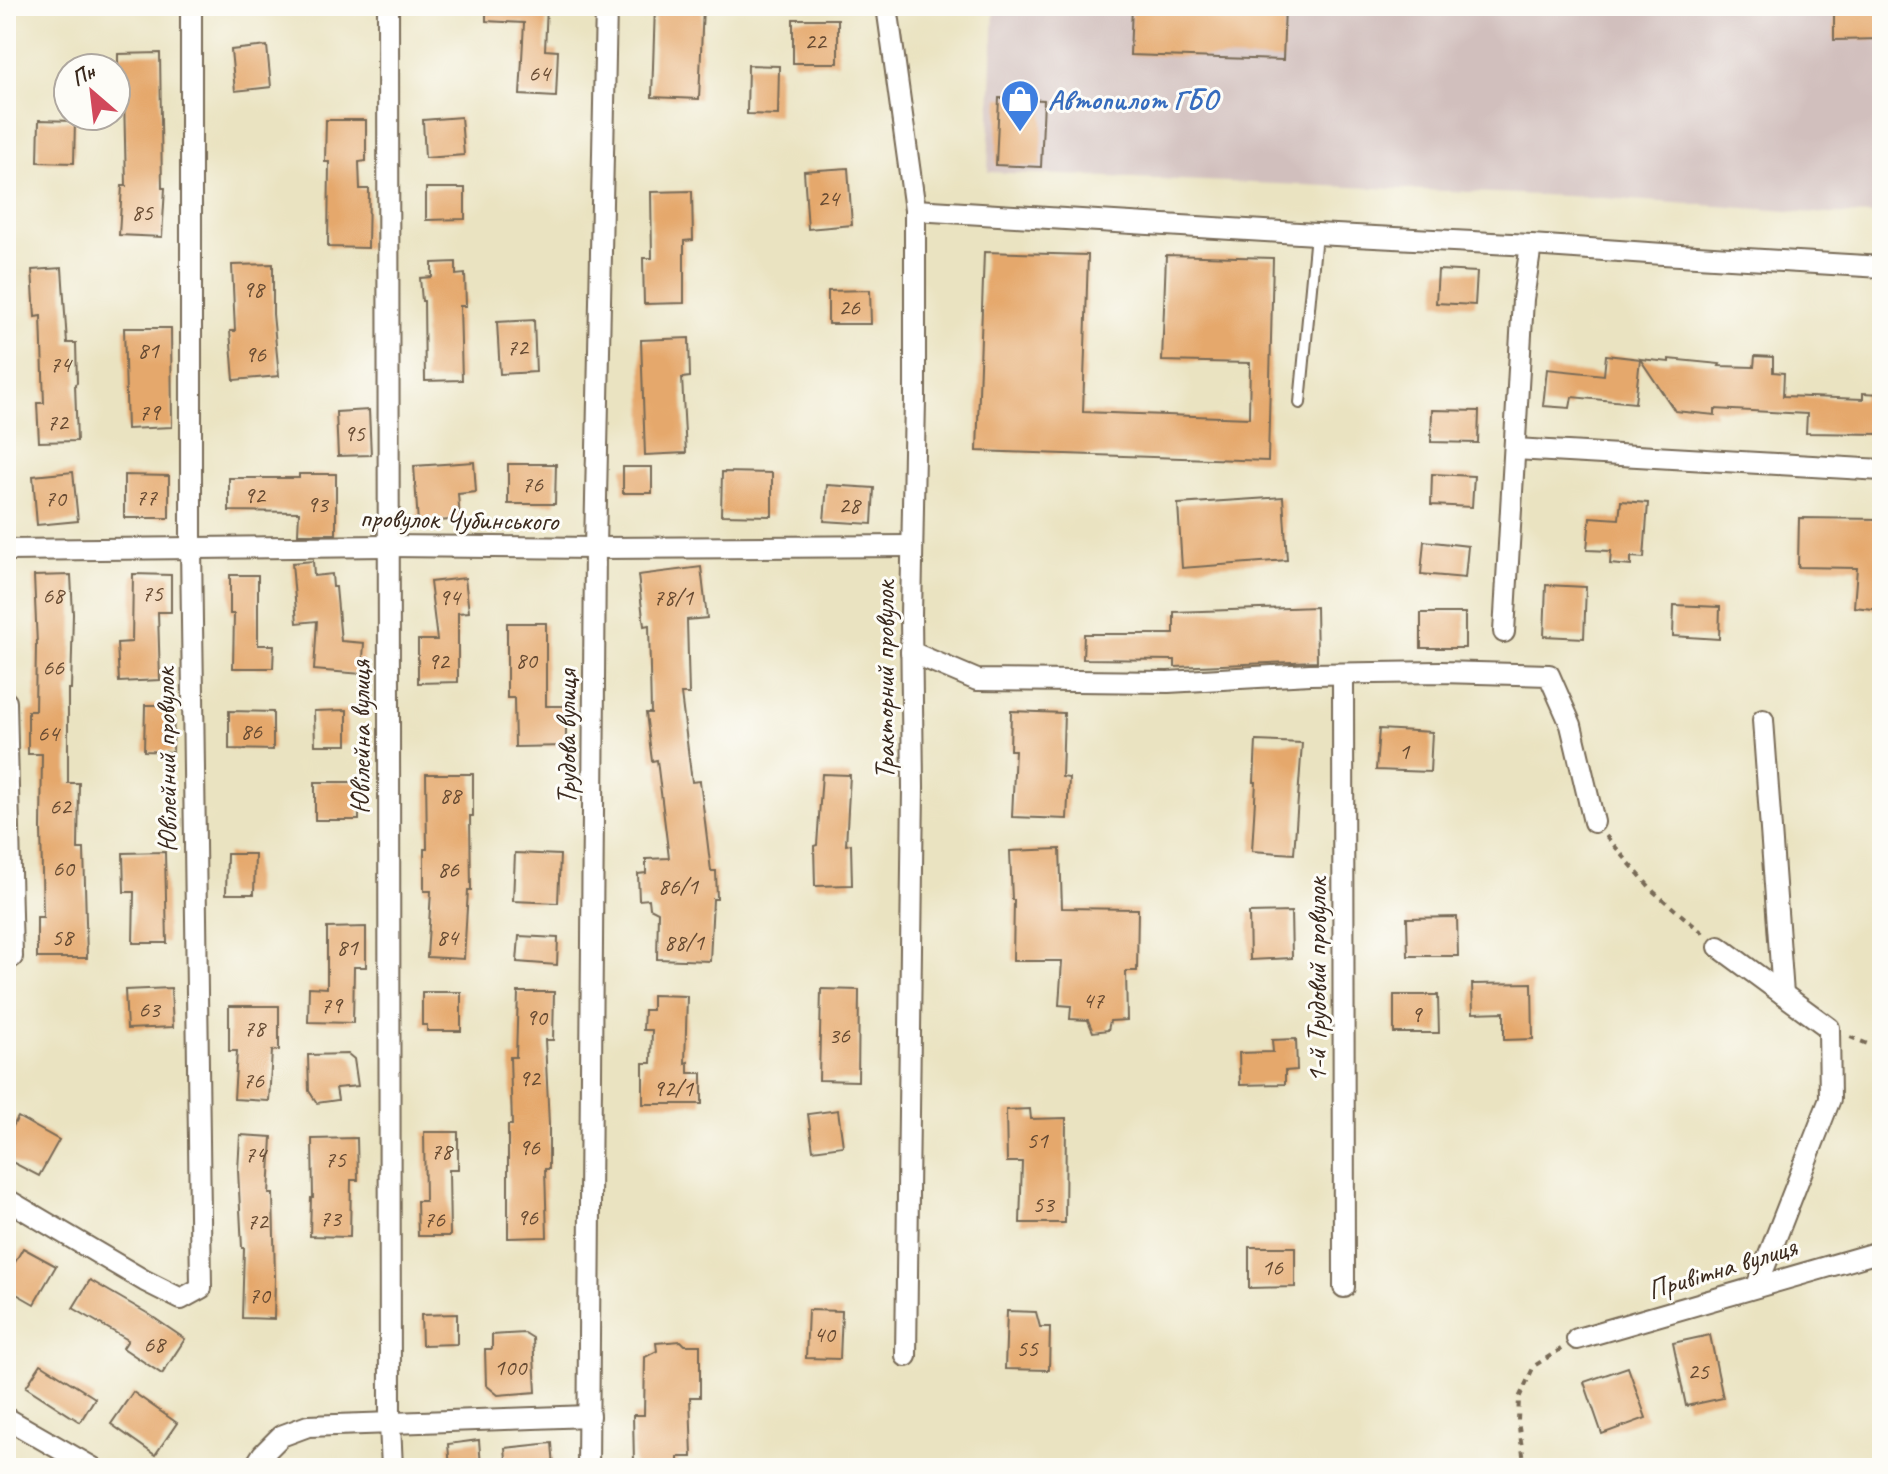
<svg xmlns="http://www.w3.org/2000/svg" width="1888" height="1474" viewBox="0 0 1888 1474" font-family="Caveat,sans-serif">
<rect width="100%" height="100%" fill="#fdfcf7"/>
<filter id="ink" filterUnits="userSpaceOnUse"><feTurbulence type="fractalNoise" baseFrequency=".0125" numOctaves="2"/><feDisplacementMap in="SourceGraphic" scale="16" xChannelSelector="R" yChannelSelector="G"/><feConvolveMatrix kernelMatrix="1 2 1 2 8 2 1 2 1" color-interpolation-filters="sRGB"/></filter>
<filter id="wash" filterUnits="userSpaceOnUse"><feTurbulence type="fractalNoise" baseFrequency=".006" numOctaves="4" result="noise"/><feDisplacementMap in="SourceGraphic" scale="32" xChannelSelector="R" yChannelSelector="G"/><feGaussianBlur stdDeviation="1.8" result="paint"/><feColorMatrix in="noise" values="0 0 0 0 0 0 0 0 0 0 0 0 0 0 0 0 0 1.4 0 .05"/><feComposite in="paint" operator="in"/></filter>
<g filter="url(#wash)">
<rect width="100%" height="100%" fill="#eae3c1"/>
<polygon fill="#d1bfbd" points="994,6 1882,6 1882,215 1829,214 1589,197 988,172"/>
<g id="blocks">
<g fill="#e5a86c">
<polygon points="486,6 547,6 545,50 558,51 556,97 520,95 524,23 486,21"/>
<polygon points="655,6 703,6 699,99 652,97"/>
<polygon points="1132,6 1285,6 1283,60 1130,55"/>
<polygon points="1834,6 1882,6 1882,39 1834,40"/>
<rect x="793" y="19" width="45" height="44"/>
<polygon points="267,46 271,87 235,91 231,50"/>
<polygon points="160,53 162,188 165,188 162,237 119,235 122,186 126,186 124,95 118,96 118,54"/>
<polygon points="748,65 779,66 778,115 747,114"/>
<polygon points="999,98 1044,100 1041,167 996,165"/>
<polygon points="461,117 464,155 425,158 423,120"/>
<polygon points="39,120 75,121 74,163 38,162"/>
<polygon points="326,120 366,120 366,161 359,162 360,189 369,189 368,248 328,247 329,162 325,162"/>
<polygon points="848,168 852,225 808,229 804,171"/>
<polygon points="426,188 465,188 465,219 426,220"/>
<polygon points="692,191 693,240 684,241 684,303 644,304 643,258 652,258 651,192"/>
<polygon points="984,252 1088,255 1083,412 1249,418 1250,363 1162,361 1166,255 1273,258 1268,461 977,451"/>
<polygon points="456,262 456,275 465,274 466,306 460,306 462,380 425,381 424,301 422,301 420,278 432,277 432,263"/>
<polygon points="273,264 273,314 279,376 234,380 230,331 235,331 232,265"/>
<polygon points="62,268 67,343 76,343 77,383 75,384 77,441 39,442 37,403 44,403 41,316 35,317 32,270"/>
<polygon points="1438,270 1477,272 1475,305 1436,303"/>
<polygon points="870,290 871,324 828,324 828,291"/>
<polygon points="534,320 536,372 500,374 497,322"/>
<polygon points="124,328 171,328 172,427 127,429"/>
<polygon points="689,338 690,377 682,378 686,453 645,455 641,340"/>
<polygon points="1606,355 1640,359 1635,403 1572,397 1570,408 1543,406 1547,369 1604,375"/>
<polygon points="1755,356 1773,357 1773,372 1784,373 1783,396 1863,399 1863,393 1882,394 1882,434 1806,433 1807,414 1715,409 1715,415 1675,411 1640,359 1669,362 1669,359 1720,364 1719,366 1754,367"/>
<polygon points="369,410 371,455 338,456 336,412"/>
<polygon points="1432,410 1479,411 1478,443 1431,442"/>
<polygon points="474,462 476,492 458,494 460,519 418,523 414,466"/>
<polygon points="508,464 556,464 555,504 508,504"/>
<rect x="623" y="467" width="29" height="26"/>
<polygon points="73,472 78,521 37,525 33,476"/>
<polygon points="722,472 772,473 772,516 721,515"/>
<polygon points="299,474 336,474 336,534 298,534 299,512 229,511 229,478 299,478"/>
<polygon points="1432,474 1474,476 1472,507 1431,505"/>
<polygon points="124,475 169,476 169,518 124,518"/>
<polygon points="827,485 874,488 872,524 824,521"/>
<polygon points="1283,497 1287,560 1182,568 1178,504"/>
<polygon points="1621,501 1648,503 1644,558 1631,557 1631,566 1610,564 1611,551 1587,550 1590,517 1619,519"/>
<polygon points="1799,518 1882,519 1882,610 1854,607 1857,568 1798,567"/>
<polygon points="1424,541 1468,546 1465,578 1421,574"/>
<polygon points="313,561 314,576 332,574 333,587 336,587 341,641 364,643 362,674 314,670 317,621 297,623 292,563"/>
<polygon points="701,567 707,618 687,620 689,694 681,694 692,782 700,781 711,871 716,871 717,899 713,899 710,961 657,959 658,912 650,908 649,899 639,900 638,874 646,873 646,859 669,858 657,760 652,761 646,713 651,713 649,625 644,626 638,575"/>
<polygon points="133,574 171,575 171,612 158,612 160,680 119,682 117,643 132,642"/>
<polygon points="71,575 73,614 71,689 68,689 68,783 79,783 78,849 84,849 87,958 37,958 37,917 43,917 41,828 42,754 28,754 28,711 35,711 36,645 37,645 34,576"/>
<polygon points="230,575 258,575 258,645 274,645 273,668 233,668 234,614 230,614"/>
<polygon points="465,578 469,612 458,613 458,682 418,683 418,640 437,640 430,582"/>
<polygon points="1546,585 1586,587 1584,638 1544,636"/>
<polygon points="1674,605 1720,607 1719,639 1673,636"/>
<polygon points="1316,607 1317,661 1175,667 1175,660 1083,659 1084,634 1174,634 1174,612"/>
<rect x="1421" y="613" width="44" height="35"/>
<polygon points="507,623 546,623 546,706 566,706 566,746 515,747 514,698 507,698"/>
<polygon points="145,705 174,705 173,752 144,751"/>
<polygon points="347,710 347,745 315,745 314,711"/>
<polygon points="229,711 273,712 273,750 229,749"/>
<polygon points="1011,711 1064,713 1062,777 1069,778 1067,819 1012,817 1015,750 1010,750"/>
<polygon points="1379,729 1432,732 1430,772 1376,770"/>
<polygon points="1256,741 1302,743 1294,854 1252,851 1256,782 1254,782"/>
<polygon points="426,774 473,774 473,816 470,816 471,890 468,890 464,959 427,957 431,891 424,891 424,849 427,849"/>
<polygon points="822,774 850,775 846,845 851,844 852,885 815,886 814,846 817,845"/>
<rect x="315" y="782" width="44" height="38"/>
<polygon points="1060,849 1062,908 1138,909 1137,971 1126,971 1127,1020 1110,1021 1108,1030 1093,1032 1088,1020 1070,1019 1071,1006 1059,1005 1062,961 1013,961 1014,900 1012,900 1010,851"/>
<polygon points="165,852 167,943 133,943 134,892 124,892 123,853"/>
<polygon points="515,853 560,855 558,903 513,901"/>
<polygon points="227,854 255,854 254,894 226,894"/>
<polygon points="1291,912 1292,958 1250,960 1249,913"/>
<polygon points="1457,917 1458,956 1408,956 1407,918"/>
<polygon points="366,927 366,967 354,967 353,1023 308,1022 309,987 327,988 327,928"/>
<polygon points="519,936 558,938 557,965 517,962"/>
<polygon points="1532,983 1533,1039 1504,1040 1504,1012 1473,1013 1472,984"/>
<polygon points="171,988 173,1027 127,1029 125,990"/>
<polygon points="821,989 859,990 858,1081 819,1080"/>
<polygon points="422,992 461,992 461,1031 427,1031 427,1025 422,1025"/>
<polygon points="518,992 554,992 553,1040 545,1040 549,1125 549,1169 545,1169 547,1237 508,1238 508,1125 512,1125 510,1057 516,1057"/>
<polygon points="652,995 687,996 685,1063 688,1062 688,1073 702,1073 702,1104 643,1104 643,1063 651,1063 652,1030 643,1030 644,1010 652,1010"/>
<polygon points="1394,995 1438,995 1439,1033 1394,1033"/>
<polygon points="229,1006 279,1006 279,1050 272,1051 269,1101 234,1099 237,1051 229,1051"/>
<polygon points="1296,1039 1297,1070 1285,1071 1285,1084 1240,1085 1239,1053 1273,1052 1272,1040"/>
<polygon points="348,1054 354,1059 358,1086 336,1088 338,1100 317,1103 309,1091 308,1055"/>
<polygon points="1030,1109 1031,1119 1066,1118 1065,1223 1020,1223 1022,1162 1007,1162 1006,1110"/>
<polygon points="838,1110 843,1146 813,1150 808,1114"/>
<polygon points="18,1117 59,1140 39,1176 6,1159 6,1139"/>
<polygon points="424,1132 458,1132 458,1170 449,1170 450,1236 418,1236 417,1201 425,1201"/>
<polygon points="240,1135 272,1137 269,1194 273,1194 275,1278 274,1319 242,1318 244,1248 242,1248 238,1170"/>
<polygon points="357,1138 358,1180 351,1180 350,1237 310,1236 311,1198 313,1198 312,1139"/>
<polygon points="1249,1247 1295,1247 1295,1287 1249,1288"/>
<polygon points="23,1248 56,1266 34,1304 6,1288 6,1278"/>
<polygon points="90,1280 147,1313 185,1339 162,1374 123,1348 128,1340 73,1308"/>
<polygon points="808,1310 842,1311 840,1359 806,1358"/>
<polygon points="1007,1311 1036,1312 1040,1327 1050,1327 1049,1370 1005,1369"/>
<polygon points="457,1314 457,1344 422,1345 421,1315"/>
<polygon points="525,1333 533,1338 536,1392 498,1395 486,1385 485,1349 492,1349 492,1335"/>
<polygon points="1710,1335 1723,1398 1686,1406 1673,1343"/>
<polygon points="681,1341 685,1345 700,1345 700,1397 690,1397 692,1457 678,1457 678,1468 640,1468 634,1463 633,1415 644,1415 645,1357 657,1351 656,1343"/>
<polygon points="41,1364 95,1398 80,1422 26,1387"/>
<polygon points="1628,1367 1646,1418 1602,1434 1584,1382"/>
<polygon points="133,1392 177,1423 155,1455 111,1424"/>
<polygon points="479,1440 481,1466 450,1468 448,1444"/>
<polygon points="552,1443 554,1468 507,1468 505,1448"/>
</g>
</g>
</g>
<g filter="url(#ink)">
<use href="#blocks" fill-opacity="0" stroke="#786b57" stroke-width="2"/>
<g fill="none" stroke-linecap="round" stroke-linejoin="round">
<defs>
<polyline id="lane" points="1300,403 1316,234"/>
<g id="street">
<polyline points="388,6 390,1424 392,1468"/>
<polyline points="887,6 915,210 915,398 911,616 913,787 906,1356"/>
<polyline points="915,210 1316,234 1531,245 1663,254 1882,267"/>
<polyline points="1515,449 1882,470"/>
<polyline points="6,550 387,546 595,548 912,546"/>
<polyline points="1504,632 1523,299 1531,245"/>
<polyline points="911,652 977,680 1168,682 1310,674 1440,672 1549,675 1571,725 1594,822"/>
<polyline points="1343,674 1344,1287"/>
<polyline points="6,702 12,957 6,957"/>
<polyline points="1763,720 1783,994"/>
<polyline points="1719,947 1829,1028 1830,1099 1757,1286"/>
<polyline points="6,1199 145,1281 181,1299 201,1288 191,547 191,6"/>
<polyline points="1577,1339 1882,1251"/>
<polyline points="6,1418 93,1468"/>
<polyline points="254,1468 263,1454 281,1436 308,1426 589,1416"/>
<polyline points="588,1468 595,548 606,6"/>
</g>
</defs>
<use href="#lane" stroke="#786b57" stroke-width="14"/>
<use href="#street" stroke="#786b57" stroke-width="24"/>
<g stroke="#786b57" stroke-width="4" stroke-dasharray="6 6" stroke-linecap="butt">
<polyline points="1606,836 1654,892 1704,934"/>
<polyline points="1850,1037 1870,1045 1882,1044"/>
<polyline points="1525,1468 1518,1421 1519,1398 1534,1366 1561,1349"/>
</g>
<use href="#lane" stroke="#fff" stroke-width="10"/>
<use href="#street" stroke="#fff" stroke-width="20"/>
</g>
</g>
<defs>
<symbol id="shop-pin" viewBox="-11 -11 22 30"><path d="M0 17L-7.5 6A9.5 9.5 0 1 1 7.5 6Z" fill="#3f7fe0" stroke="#fdfcf7"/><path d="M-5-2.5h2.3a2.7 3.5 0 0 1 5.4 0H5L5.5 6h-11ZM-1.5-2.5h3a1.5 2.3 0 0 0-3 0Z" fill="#fff"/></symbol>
</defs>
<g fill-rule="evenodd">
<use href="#shop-pin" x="998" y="77" width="44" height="60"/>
</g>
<g text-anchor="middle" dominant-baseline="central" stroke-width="6" stroke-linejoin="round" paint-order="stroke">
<g font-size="24" fill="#664a32">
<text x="815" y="41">22</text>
<text x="539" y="73">64</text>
<text x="828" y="198">24</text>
<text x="142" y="212">85</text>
<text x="253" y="289">98</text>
<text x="849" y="307">26</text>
<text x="517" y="347">72</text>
<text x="148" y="350">81</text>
<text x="255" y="354">96</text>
<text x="60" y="364">74</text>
<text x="149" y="412">79</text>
<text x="57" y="422">72</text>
<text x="354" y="433">95</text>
<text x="532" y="484">76</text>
<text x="254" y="495">92</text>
<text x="146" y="497">77</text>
<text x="55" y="498">70</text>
<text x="317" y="504">93</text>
<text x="849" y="505">28</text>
<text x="152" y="593">75</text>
<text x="53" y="595">68</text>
<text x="449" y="597">94</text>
<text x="673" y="597">78/1</text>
<text x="526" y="660">80</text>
<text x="438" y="661">92</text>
<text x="53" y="667">66</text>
<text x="251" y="731">86</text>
<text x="48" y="733">64</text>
<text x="1404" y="751">1</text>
<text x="450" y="795">88</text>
<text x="60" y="806">62</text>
<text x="63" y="868">60</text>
<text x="448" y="869">86</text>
<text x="678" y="886">86/1</text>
<text x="62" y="937">58</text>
<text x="447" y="937">84</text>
<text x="684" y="942">88/1</text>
<text x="347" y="947">81</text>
<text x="1093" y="1000">47</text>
<text x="331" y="1005">79</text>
<text x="149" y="1009">63</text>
<text x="1416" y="1014">9</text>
<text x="536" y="1017">90</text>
<text x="254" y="1028">78</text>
<text x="839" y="1035">36</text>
<text x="529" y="1078">92</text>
<text x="253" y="1080">76</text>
<text x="673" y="1088">92/1</text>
<text x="1037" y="1140">51</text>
<text x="529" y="1147">96</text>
<text x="441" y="1151">78</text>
<text x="255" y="1154">74</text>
<text x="335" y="1159">75</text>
<text x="1043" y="1204">53</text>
<text x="527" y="1217">96</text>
<text x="330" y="1218">73</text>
<text x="434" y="1219">76</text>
<text x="257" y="1221">72</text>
<text x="1272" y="1267">16</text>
<text x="259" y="1295">70</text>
<text x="824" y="1334">40</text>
<text x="154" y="1344">68</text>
<text x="1027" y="1348">55</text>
<text x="510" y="1367">100</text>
<text x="1698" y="1371">25</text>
</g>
<g font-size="28" font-weight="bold" fill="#366cbe" stroke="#fdfcf7" text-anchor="start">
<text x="1048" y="99">Автопилот ГБО</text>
</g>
<g font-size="28" fill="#3b2a1e" stroke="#fdfcf7">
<text transform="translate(459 519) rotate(1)">провулок Чубинського</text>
<text transform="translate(884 680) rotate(-90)">Тракторний провулок</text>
<text transform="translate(360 737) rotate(-90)">Ювілейна вулиця</text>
<text transform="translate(566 737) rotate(-90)">Трудова вулиця</text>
<text transform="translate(166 760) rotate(-91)">Ювілейний провулок</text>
<text transform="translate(1316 980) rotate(-90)">1-й Трудовий провулок</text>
<text transform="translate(1722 1268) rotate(-17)">Привітна вулиця</text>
</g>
</g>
<rect width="1888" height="1474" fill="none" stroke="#fdfcf7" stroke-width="32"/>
<g transform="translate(92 92) rotate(332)"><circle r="38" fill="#fdfcf7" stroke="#afa8a0" stroke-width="2"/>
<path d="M0-6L14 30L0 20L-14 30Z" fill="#d1495b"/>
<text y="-12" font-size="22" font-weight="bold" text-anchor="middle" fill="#3b2a1e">Пн</text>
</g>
</svg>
